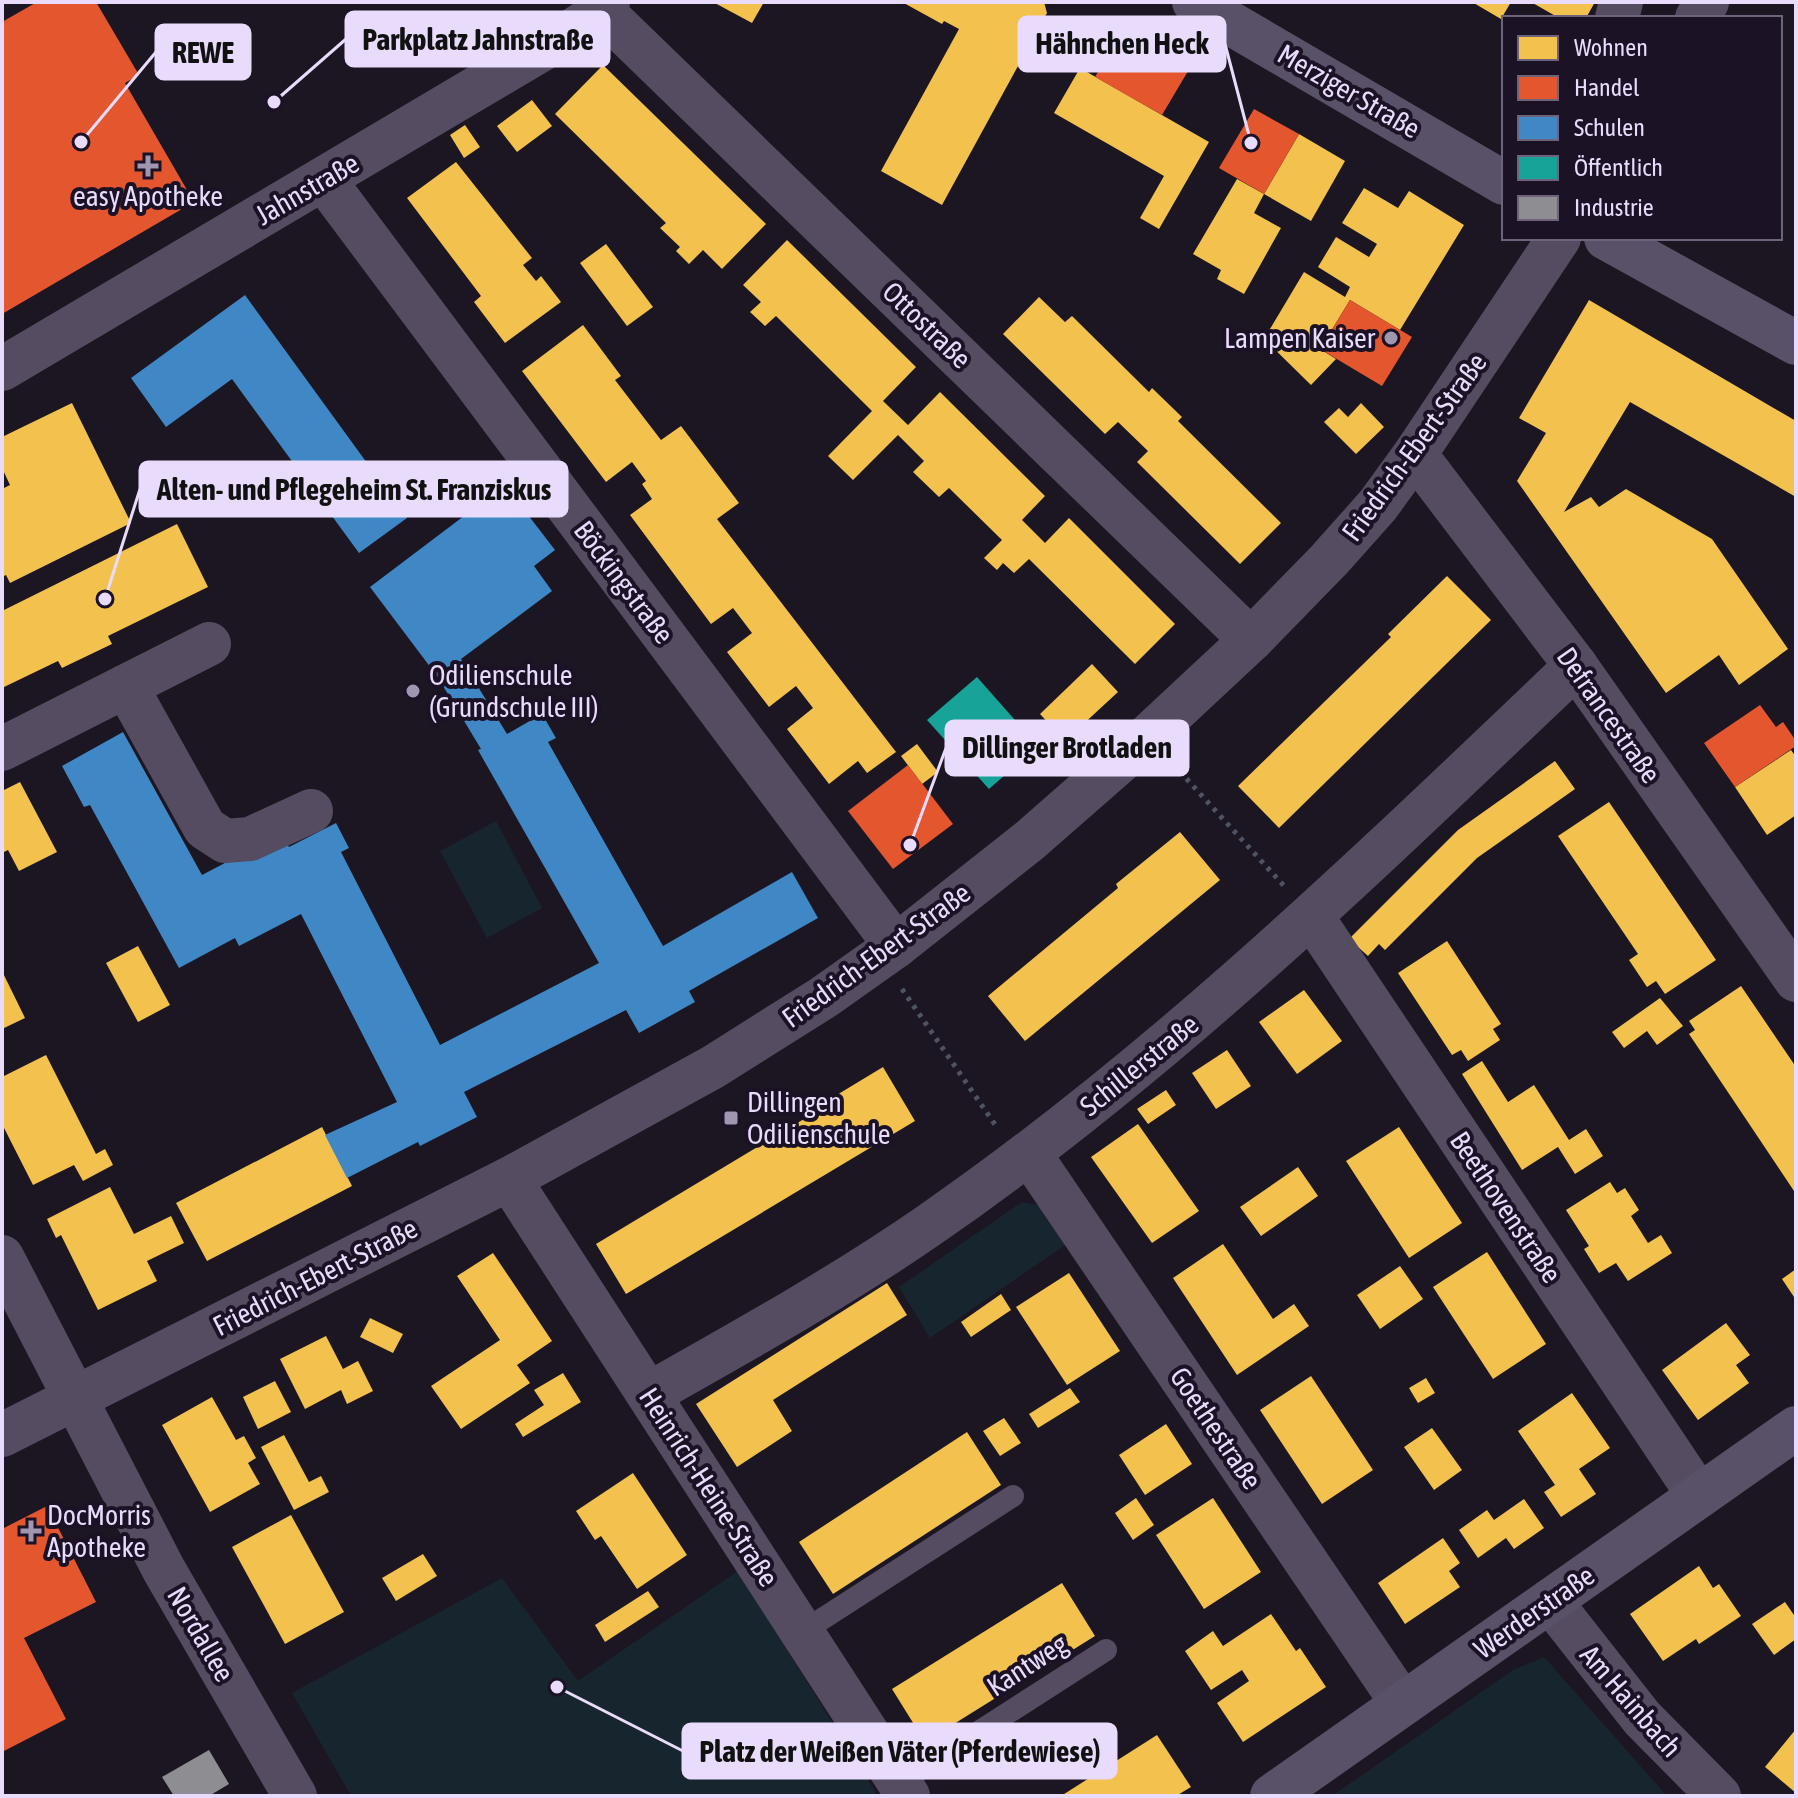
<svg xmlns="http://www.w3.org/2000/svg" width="1798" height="1798" viewBox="0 0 1798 1798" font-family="'Asap Condensed',sans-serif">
<rect width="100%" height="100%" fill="#1c1622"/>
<g fill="#17262e">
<polygon points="496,821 542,908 487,938 440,851"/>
<polygon points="1022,1202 1042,1206 1068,1243 930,1338 899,1287"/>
<polygon points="738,1571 878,1796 351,1796 292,1693 502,1578 578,1681"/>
<polygon points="1544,1657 1667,1796 1332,1796 1513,1670"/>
</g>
<g fill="#f2c14e">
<polygon points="713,2 764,2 752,23"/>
<polygon points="902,2 1044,2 1047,13 942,205 881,171 959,29 944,21 942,24"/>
<polygon points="1472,2 1511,2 1501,19"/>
<polygon points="1531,2 1595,2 1586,18 1559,18"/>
<polygon points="603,65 766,224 722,269 703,250 689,264 676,251 680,247 660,228 666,223 555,114"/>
<polygon points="1080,68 1209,142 1159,229 1140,218 1164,176 1054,113"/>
<polygon points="532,100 552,126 517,152 497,126"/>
<polygon points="465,125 480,147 464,158 450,135"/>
<polygon points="1299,134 1345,161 1311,221 1264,194"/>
<polygon points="456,162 532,258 523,265 536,281 541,276 561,302 505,343 474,302 481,296 407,198"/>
<polygon points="1237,179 1264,194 1254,213 1281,228 1244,294 1217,279 1221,270 1193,254"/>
<polygon points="1364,188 1398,208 1409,191 1464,225 1400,330 1350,300 1320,349 1336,359 1311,385 1264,339 1304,272 1345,297 1350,287 1318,267 1336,237 1369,257 1377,244 1342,223"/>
<polygon points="787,240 916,367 883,401 908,425 940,392 1045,496 1022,520 1045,543 1069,518 1175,624 1135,664 1029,559 1014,573 1003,563 997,570 984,558 1002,540 949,488 939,497 913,472 924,461 898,435 853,480 828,456 872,411 776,316 765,326 750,312 761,302 743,285"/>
<polygon points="606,244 653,307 627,326 580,263"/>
<polygon points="1039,297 1065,322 1072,316 1149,392 1152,388 1182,417 1178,421 1281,523 1240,564 1137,462 1148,451 1118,422 1105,434 1003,334"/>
<polygon points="1589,300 1796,421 1796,497 1630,402 1564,512 1591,497 1599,507 1626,489 1712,539 1788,649 1739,685 1719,655 1666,693 1517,481 1546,433 1519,418"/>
<polygon points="583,325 621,376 615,380 661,440 681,426 739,503 717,519 896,752 867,773 858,761 829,784 787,729 813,708 796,686 769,707 727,652 752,633 733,608 711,624 630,515 652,499 642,484 646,481 632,462 606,482 522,371"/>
<polygon points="72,403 131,523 10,583 6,575 2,577 2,489 10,485 2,468 2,437"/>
<polygon points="1361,403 1384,427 1356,454 1324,422 1339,408 1348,417"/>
<polygon points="177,524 208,587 108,636 112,644 62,668 58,661 2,688 2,611"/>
<polygon points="1447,576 1491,620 1279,828 1238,786 1391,637 1388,634"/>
<polygon points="1092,664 1118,692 1065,741 1040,714"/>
<polygon points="917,744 938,772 922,784 901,756"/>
<polygon points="1791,750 1796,757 1796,815 1767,835 1735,787"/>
<polygon points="1555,761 1575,789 1477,858 1385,950 1379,944 1368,956 1349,939 1458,830"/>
<polygon points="20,782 57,852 19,871 8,850 2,853 2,791"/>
<polygon points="1609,802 1716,960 1665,994 1656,981 1647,987 1629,960 1638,954 1558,836"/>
<polygon points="1180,832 1220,880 1025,1041 988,996 1118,888 1116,884"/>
<polygon points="1447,941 1501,1024 1493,1029 1500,1040 1468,1061 1461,1050 1452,1055 1398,973"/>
<polygon points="138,946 170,1005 138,1022 106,963"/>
<polygon points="2,971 25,1018 2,1029"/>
<polygon points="1741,986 1796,1067 1796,1189 1794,1191 1689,1034 1695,1030 1689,1021"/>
<polygon points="1304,990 1342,1041 1297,1074 1259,1022"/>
<polygon points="1660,998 1683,1026 1657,1045 1647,1031 1624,1048 1612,1032"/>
<polygon points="1227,1050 1251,1086 1216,1109 1192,1073"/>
<polygon points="46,1055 96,1154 105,1149 113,1165 83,1181 74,1165 33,1185 2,1124 2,1077"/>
<polygon points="1482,1061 1508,1102 1534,1085 1569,1140 1586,1129 1603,1156 1575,1174 1558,1147 1522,1170 1462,1074"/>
<polygon points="883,1067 915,1121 626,1294 596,1244 814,1113 812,1110"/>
<polygon points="1166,1090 1176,1105 1148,1124 1137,1109"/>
<polygon points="1138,1124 1199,1211 1152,1243 1091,1157"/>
<polygon points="322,1127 352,1186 207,1261 176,1203"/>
<polygon points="1399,1127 1462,1223 1409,1258 1346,1161"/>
<polygon points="1298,1167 1318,1196 1261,1236 1240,1207"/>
<polygon points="1610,1182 1617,1193 1625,1188 1639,1210 1631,1216 1648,1243 1661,1235 1672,1253 1628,1281 1616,1263 1599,1273 1584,1249 1589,1246 1566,1210"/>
<polygon points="110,1187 134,1234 171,1216 184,1243 147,1261 157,1281 98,1310 61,1235 56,1238 47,1219"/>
<polygon points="1223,1244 1273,1319 1294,1304 1309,1326 1237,1375 1173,1278"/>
<polygon points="1487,1252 1546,1344 1493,1379 1433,1287"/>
<polygon points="493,1253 552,1341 517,1365 530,1383 461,1429 431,1386 500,1340 457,1276"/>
<polygon points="1400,1266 1423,1299 1380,1329 1357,1295"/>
<polygon points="1796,1269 1796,1300 1782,1279"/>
<polygon points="1069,1273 1120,1351 1067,1385 1016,1307"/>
<polygon points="887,1283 907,1315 773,1400 792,1431 737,1467 696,1404"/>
<polygon points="1001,1294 1011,1310 971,1337 961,1322"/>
<polygon points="370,1318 403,1334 393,1353 360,1337"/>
<polygon points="1726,1323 1750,1355 1736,1365 1749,1383 1698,1420 1662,1370"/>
<polygon points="326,1336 343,1369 358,1361 373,1391 347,1404 341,1390 305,1409 280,1359"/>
<polygon points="563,1373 581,1402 523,1437 515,1424 544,1405 534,1390"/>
<polygon points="1311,1376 1373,1470 1322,1504 1260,1410"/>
<polygon points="1426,1378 1435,1393 1418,1403 1409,1388"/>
<polygon points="275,1381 291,1412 258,1429 243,1397"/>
<polygon points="1070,1388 1080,1402 1038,1428 1029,1414"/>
<polygon points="1572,1393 1610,1448 1579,1469 1596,1494 1561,1517 1544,1492 1555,1485 1518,1431"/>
<polygon points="212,1397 236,1440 244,1436 256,1458 248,1463 260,1484 210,1512 162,1425"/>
<polygon points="1004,1418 1021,1443 1000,1456 983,1431"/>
<polygon points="1166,1424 1192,1464 1145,1495 1119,1455"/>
<polygon points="1432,1428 1462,1470 1434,1490 1404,1447"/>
<polygon points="967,1432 1001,1485 833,1594 799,1542"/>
<polygon points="284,1435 309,1482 321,1476 329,1492 294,1510 261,1447"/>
<polygon points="633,1473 687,1555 637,1589 601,1536 595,1540 576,1511"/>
<polygon points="1136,1498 1154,1525 1133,1540 1115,1513"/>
<polygon points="1213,1498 1261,1572 1204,1609 1156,1535"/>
<polygon points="1524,1499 1544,1528 1514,1549 1506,1538 1478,1558 1459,1530 1487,1510 1494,1520"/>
<polygon points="291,1515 344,1612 285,1644 232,1547"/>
<polygon points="1443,1538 1460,1563 1449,1571 1460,1587 1405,1624 1378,1583"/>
<polygon points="423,1554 437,1576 396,1601 382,1578"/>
<polygon points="1699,1566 1713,1588 1719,1584 1741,1616 1699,1644 1696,1639 1663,1661 1630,1614"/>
<polygon points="1062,1583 1095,1636 925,1742 892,1689"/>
<polygon points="648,1591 659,1607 605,1642 595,1625"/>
<polygon points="1785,1602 1796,1618 1796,1639 1774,1655 1752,1624"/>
<polygon points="1271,1614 1296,1651 1300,1648 1326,1687 1243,1742 1217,1703 1249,1681 1242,1670 1211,1690 1185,1651 1213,1631 1223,1646"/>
<polygon points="1796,1729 1796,1793 1765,1767"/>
<polygon points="1157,1735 1191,1787 1176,1796 1061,1796"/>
</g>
<g fill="#e4572e">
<polygon points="37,2 96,2 139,75 125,83 194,202 2,314 2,22"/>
<polygon points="1127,22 1194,61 1162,115 1095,77"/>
<polygon points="1254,109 1299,134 1264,194 1219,168"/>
<polygon points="1350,300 1412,337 1382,386 1320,349"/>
<polygon points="1760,705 1776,727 1783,722 1796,741 1796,746 1735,787 1704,743"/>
<polygon points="908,765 953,824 893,869 848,811"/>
<polygon points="47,1506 96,1602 24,1638 66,1719 2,1752 2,1529"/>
</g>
<g fill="#3f88c5">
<polygon points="245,295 407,518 359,553 232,379 166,427 131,378"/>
<polygon points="505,485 555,550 534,566 552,591 461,659 507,734 542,714 556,738 548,742 663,946 792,872 818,918 689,991 695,1002 639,1033 626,1010 464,1092 477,1117 420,1146 418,1142 347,1178 325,1135 397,1102 301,914 239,946 235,938 179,968 90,805 84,807 62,766 123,732 202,875 282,833 289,847 336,823 349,848 341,852 440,1045 599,963 478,750 481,749 437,676 370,587"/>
</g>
<polygon fill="#17a398" points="977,677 1038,746 989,789 927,720"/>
<polygon fill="#8d8d92" points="209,1750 229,1784 209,1796 174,1796 162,1777"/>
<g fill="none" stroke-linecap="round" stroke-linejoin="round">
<g stroke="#505363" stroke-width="5" stroke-dasharray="4 6" stroke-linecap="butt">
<polyline points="1173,764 1285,887"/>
<polyline points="902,989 998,1129"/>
</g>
<g stroke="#554c62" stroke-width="22">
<polyline points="802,1632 1013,1496"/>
<polyline points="899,1783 1106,1650"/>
</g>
<g stroke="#554c62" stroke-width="44">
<polyline points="602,11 1251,640"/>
<polyline points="1617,18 1621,2"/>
<polyline points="1697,18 1707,2"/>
<polyline points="324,180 896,946"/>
<polyline points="2,369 566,35 602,11 608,2"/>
<polyline points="1415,454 1576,666 1796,980"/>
<polyline points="126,686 205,828 225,841 250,839 311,811"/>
<polyline points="2,749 209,644"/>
<polyline points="1312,917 1699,1496"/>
<polyline points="1029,1153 1402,1703"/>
<polyline points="509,1179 908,1796"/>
<polyline points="2,1257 164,1570 295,1796"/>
<path d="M649,1394C743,1341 838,1288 928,1226C1164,1063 1369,863 1576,666"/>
<polyline points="2,1435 509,1179 713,1067 824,997 896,946 1029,841 1133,750 1251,640 1329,560 1378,505 1415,454 1559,238"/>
<polyline points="1550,1601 1642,1718 1719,1796"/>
</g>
<g stroke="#585167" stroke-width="44">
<polyline points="1194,2 1504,183"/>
<polyline points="1606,238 1796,343"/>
<polyline points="1272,1796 1796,1428"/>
</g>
</g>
<g fill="#a196b0" stroke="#1c1226" stroke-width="3">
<path d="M144 154h8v8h8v8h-8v8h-8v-8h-8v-8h8z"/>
<circle cx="1391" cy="338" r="8"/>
<circle cx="413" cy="691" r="8"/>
<rect x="723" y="1110" width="16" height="16" rx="4"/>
<path d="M27 1519h8v8h8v8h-8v8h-8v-8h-8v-8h8z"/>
</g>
<g text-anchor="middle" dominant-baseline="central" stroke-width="8" stroke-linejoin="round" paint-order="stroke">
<g font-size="28" fill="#e9dbfc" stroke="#1c1226">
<text transform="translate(1349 91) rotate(30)">Merziger Straße</text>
<text transform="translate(307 189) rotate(-30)">Jahnstraße</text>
<text transform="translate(927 325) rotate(44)">Ottostraße</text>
<text transform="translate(1414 447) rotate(-54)">Friedrich-Ebert-Straße</text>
<text transform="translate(624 582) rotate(53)">Böckingstraße</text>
<text transform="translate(1609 715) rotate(55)">Defrancestraße</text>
<text transform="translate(876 955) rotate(-36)">Friedrich-Ebert-Straße</text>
<text transform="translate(1139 1065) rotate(-39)">Schillerstraße</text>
<text transform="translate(1506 1207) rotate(56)">Beethovenstraße</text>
<text transform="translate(315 1277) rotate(-27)">Friedrich-Ebert-Straße</text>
<text transform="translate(1216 1428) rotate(56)">Goethestraße</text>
<text transform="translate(709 1487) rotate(57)">Heinrich-Heine-Straße</text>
<text transform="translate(1534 1612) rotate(-35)">Werderstraße</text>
<text transform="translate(201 1634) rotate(60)">Nordallee</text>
<text transform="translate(1027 1665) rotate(-33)">Kantweg</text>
<text transform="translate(1631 1701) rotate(49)">Am Hainbach</text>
</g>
<g font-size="28" fill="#e9dbfc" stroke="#1c1226" text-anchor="start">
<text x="148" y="196" text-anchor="middle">easy Apotheke</text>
<text x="1375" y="338" text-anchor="end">Lampen Kaiser</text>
<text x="429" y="675">Odilienschule<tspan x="429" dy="32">(Grundschule III)</tspan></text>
<text x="747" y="1102">Dillingen<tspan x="747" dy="32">Odilienschule</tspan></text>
<text x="47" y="1515">DocMorris<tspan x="47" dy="32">Apotheke</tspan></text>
</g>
</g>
<path fill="none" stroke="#e9dbfc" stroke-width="3" d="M274 102L346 39M1251 143L1225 44M81 142L156 52M105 599L140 489M910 845L946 748M557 1687L683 1751"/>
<g fill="#e9dbfc" stroke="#1c1226" stroke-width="3">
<circle cx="274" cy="102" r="8"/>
<circle cx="1251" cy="143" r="8"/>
<circle cx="81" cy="142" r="8"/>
<circle cx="105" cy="599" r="8"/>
<circle cx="910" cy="845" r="8"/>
<circle cx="557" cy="1687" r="8"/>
</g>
<g fill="#e9dbfc" stroke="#e9dbfc" stroke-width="3">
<rect x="346" y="12" width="263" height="54" rx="8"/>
<rect x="1019" y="17" width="206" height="54" rx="8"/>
<rect x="156" y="25" width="94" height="54" rx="8"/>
<rect x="140" y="462" width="427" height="54" rx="8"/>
<rect x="946" y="721" width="242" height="54" rx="8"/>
<rect x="683" y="1724" width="433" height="54" rx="8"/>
</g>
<g font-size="30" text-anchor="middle" font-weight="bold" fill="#111">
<text x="478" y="50">Parkplatz Jahnstraße</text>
<text x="1122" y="54">Hähnchen Heck</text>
<text x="203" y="63">REWE</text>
<text x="354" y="500">Alten- und Pflegeheim St. Franziskus</text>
<text x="1067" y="758">Dillinger Brotladen</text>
<text x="900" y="1762">Platz der Weißen Väter (Pferdewiese)</text>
</g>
<rect width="1798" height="1798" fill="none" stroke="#e9dbfc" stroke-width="8"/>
<rect x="1502" y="16" width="280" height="224" fill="#1c1226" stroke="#6e627c" stroke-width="2"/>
<rect x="1518" y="36" width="40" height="24" fill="#f2c14e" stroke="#6e627c" stroke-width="2"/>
<text x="1574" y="56" font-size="24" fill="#e9dbfc">Wohnen</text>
<rect x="1518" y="76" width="40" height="24" fill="#e4572e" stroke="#6e627c" stroke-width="2"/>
<text x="1574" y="96" font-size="24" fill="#e9dbfc">Handel</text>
<rect x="1518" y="116" width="40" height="24" fill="#3f88c5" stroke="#6e627c" stroke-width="2"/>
<text x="1574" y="136" font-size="24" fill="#e9dbfc">Schulen</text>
<rect x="1518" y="156" width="40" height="24" fill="#17a398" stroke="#6e627c" stroke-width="2"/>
<text x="1574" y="176" font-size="24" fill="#e9dbfc">Öffentlich</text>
<rect x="1518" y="196" width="40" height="24" fill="#8d8d92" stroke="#6e627c" stroke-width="2"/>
<text x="1574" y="216" font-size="24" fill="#e9dbfc">Industrie</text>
</svg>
